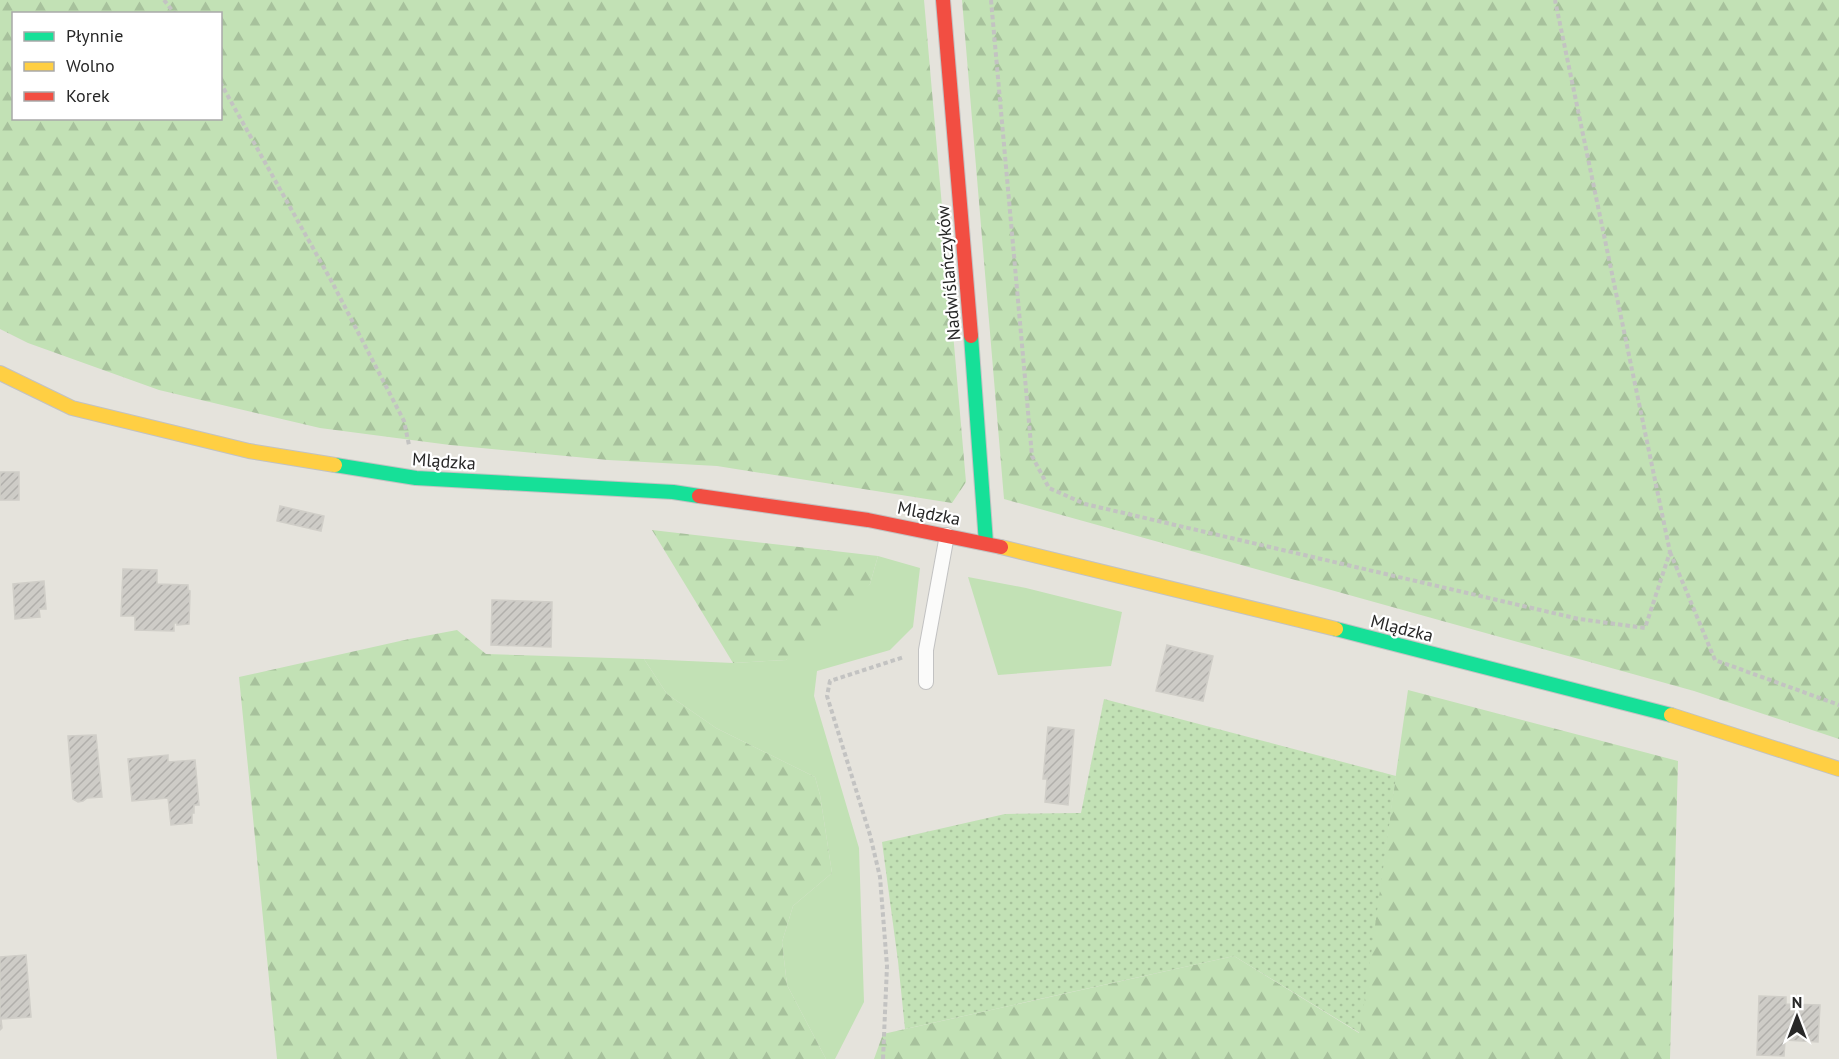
<svg xmlns="http://www.w3.org/2000/svg" width="1839" height="1059" viewBox="0 0 1839 1059" font-family="'PT Sans',sans-serif">
<defs>
<pattern id="forest-firs" width="22" height="20" patternUnits="userSpaceOnUse" patternTransform="scale(1.5)"><rect width="22" height="20" fill="#c2e1b5"/><path d="M5 1l3.5 6h-7zM16 11l3.5 6h-7z" fill="#a7c19c"/></pattern>
<pattern id="garden-dots" width="8" height="8" patternUnits="userSpaceOnUse" patternTransform="scale(1.5)"><rect width="8" height="8" fill="#c2e1b5"/><path d="M2 2h.1M6 6h.1" fill="none" stroke="#a7c19c" stroke-width="1.8" stroke-linecap="round"/></pattern>
<pattern id="building-hatch" width="6" height="6" patternUnits="userSpaceOnUse" patternTransform="scale(1.5)"><rect width="6" height="6" fill="#ceccc7"/><path d="M-1 1l2-2M0 6l6-6M5 7l2-2" fill="none" stroke="#b1afab"/></pattern>
</defs>
<rect width="100%" height="100%" fill="#e5e3dc"/>
<g fill="#c2e1b5">
<polygon points="878,556 920,568 913,627 890,650 817,671 814,696 859,848 864,1002 835,1059 826,1059 787,985 782,942 793,906 832,873 820,795 815,777 716,728 667,694 644,659 733,663 786,660 870,584"/>
<polygon points="968,577 1026,588 1122,612 1111,666 998,675"/>
</g>
<g fill="url(#forest-firs)" fill-rule="evenodd">
<path d="M0,0H924L966,482L952,503L717,466L608,460L450,445L320,428L159,390L28,343L0,329ZM14,14H220V118H14Z"/>
<polygon points="962,0 1839,0 1839,739 1694,691 1004,499"/>
<polygon points="652,530 878,556 870,584 851,608 820,640 786,660 733,663"/>
<polygon points="457,630 486,654 644,659 667,694 716,728 815,777 820,795 832,873 793,906 782,942 787,985 826,1059 277,1059 239,677 409,639"/>
<polygon points="1408,690 1678,761 1670,1059 874,1059 883,1034 1234,956 1359,1033"/>
</g>
<polygon fill="url(#garden-dots)" points="1104,699 1396,776 1360,1033 1234,956 905,1029 898,961 882,842 1005,814 1081,813"/>
<g fill="url(#building-hatch)" stroke="#d0cec8" stroke-width="1.5">
<rect x="0" y="472" width="19" height="28"/>
<polygon points="280,506 324,516 321,531 277,521"/>
<polygon points="123,569 157,570 157,584 188,585 188,590 190,591 189,624 177,625 177,623 174,623 174,631 135,630 135,616 121,616"/>
<polygon points="44,581 46,609 39,609 40,617 15,619 13,584"/>
<polygon points="492,600 552,602 551,647 491,645"/>
<polygon points="1167,645 1213,656 1203,701 1156,691"/>
<polygon points="1048,727 1074,730 1068,805 1045,802 1047,779 1043,779"/>
<polygon points="96,735 102,797 87,798 83,801 78,802 73,799 68,736"/>
<polygon points="168,755 168,762 195,760 199,805 194,805 194,813 192,813 192,823 171,825 168,798 132,801 128,759"/>
<polygon points="26,955 31,1017 1,1019 2,1028 0,1030 0,957"/>
<polygon points="1759,996 1786,997 1786,1004 1820,1005 1818,1042 1785,1040 1784,1056 1757,1055"/>
</g>
<g fill="none" stroke-linecap="round" stroke-linejoin="round">
<defs>
<polyline id="lane" points="926,682 926,650 947,535"/>
<g id="fast">
<polyline points="971,336 986,543"/>
<polyline points="335,465 416,478 673,492 699,496"/>
<polyline points="1336,629 1671,715"/>
</g>
<g id="slow">
<polyline points="0,373 72,408 249,451 335,465"/>
<polyline points="1001,547 1336,629"/>
<polyline points="1671,715 1839,769"/>
</g>
<g id="jam">
<polyline points="943,0 971,336"/>
<polyline points="699,496 868,520 1001,547"/>
</g>
</defs>
<use href="#lane" stroke="#c2c2c2" stroke-width="16"/>
<use href="#fast" stroke="#c2c2c2" stroke-width="16"/>
<use href="#slow" stroke="#c2c2c2" stroke-width="16"/>
<use href="#jam" stroke="#c2c2c2" stroke-width="16"/>
<g stroke="#c3c3c2" stroke-width="4" stroke-dasharray="4.5 3" stroke-linecap="butt">
<polyline points="164,0 175,14"/>
<polyline points="991,0 1032,456 1049,488 1085,504 1579,619 1645,628 1670,552 1555,0"/>
<polyline points="220,82 332,282 404,421 409,445"/>
<polyline points="1670,552 1715,660 1839,705"/>
<polyline points="883,1059 887,966 880,877 870,835 827,696 830,681 904,657"/>
</g>
<use href="#lane" stroke="#fbfbfa" stroke-width="14"/>
<use href="#fast" stroke="#16e098" stroke-width="14"/>
<use href="#slow" stroke="#ffcf43" stroke-width="14"/>
<use href="#jam" stroke="#f24e42" stroke-width="14"/>
</g>
<g text-anchor="middle" dominant-baseline="central" stroke-width="4.5" stroke-linejoin="round" paint-order="stroke">
<g font-size="18" fill="#272727" stroke="#fff">
<text transform="translate(948 273) rotate(-95)">Nadwiślańczyków</text>
<text transform="translate(444 461) rotate(4)">Mlądzka</text>
<text transform="translate(929 513) rotate(11)">Mlądzka</text>
<text transform="translate(1402 628) rotate(14)">Mlądzka</text>
</g>
</g>
<rect x="12" y="12" width="210" height="108" fill="#ffffff" stroke="#a9a9a9" stroke-width="1.5"/>
<rect x="24" y="32" width="30" height="9" fill="#16e098" stroke="#a9a9a9" stroke-width="1.5"/>
<text x="66" y="42" font-size="18" fill="#272727">Płynnie</text>
<rect x="24" y="62" width="30" height="9" fill="#ffcf43" stroke="#a9a9a9" stroke-width="1.5"/>
<text x="66" y="72" font-size="18" fill="#272727">Wolno</text>
<rect x="24" y="92" width="30" height="9" fill="#f24e42" stroke="#a9a9a9" stroke-width="1.5"/>
<text x="66" y="102" font-size="18" fill="#272727">Korek</text>
<g transform="translate(1797 1017)" stroke="#ffffff" stroke-width="4.5" paint-order="stroke">
<path d="M0-4.5L10 22L0 15L-10 22Z" fill="#272727"/>
<text y="-9" font-size="16" font-weight="bold" text-anchor="middle" fill="#272727">N</text>
</g>
</svg>
